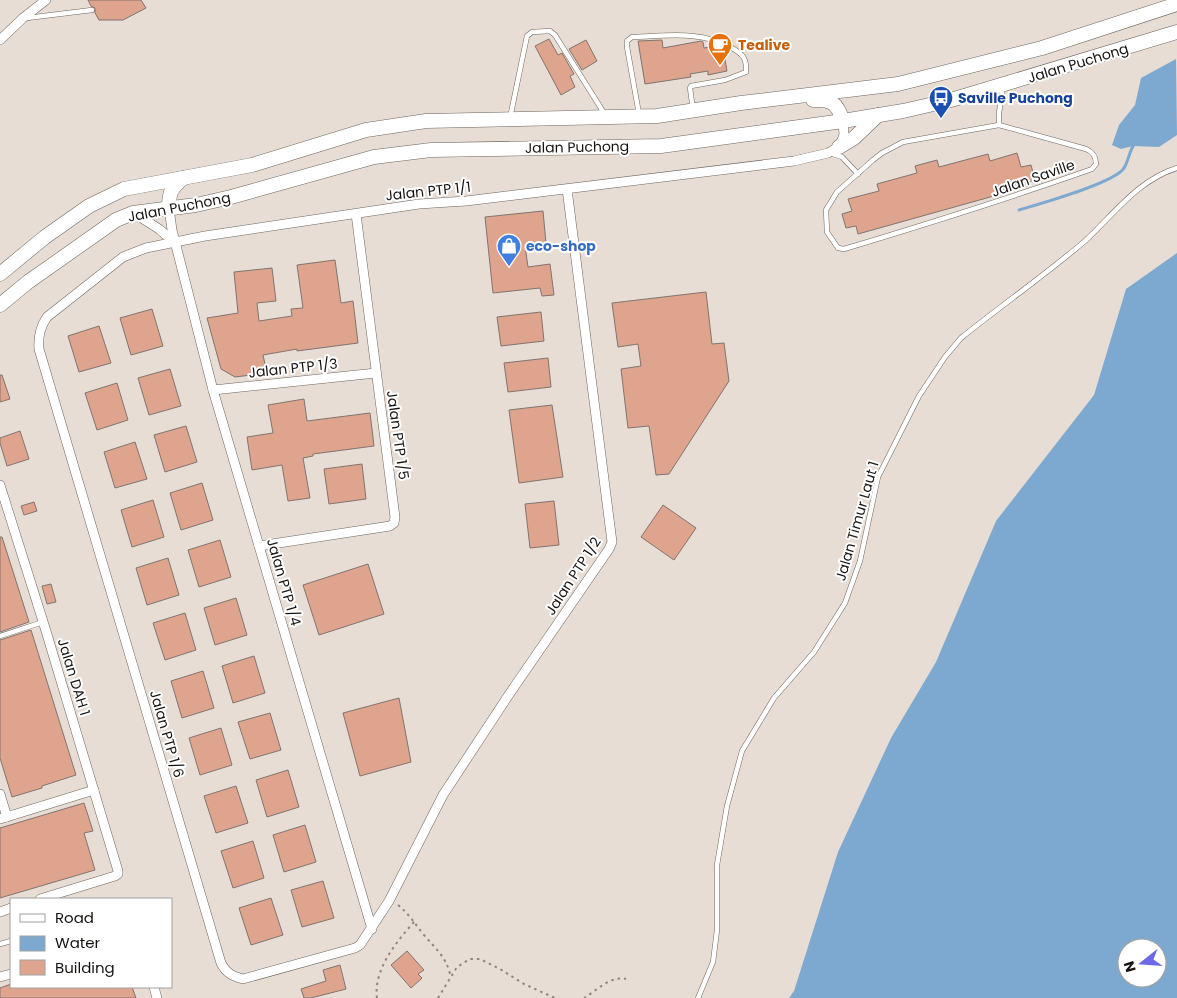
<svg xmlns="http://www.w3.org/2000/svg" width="1177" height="998" viewBox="0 0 1177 998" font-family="Poppins,sans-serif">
<rect width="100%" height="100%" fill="#e7ddd4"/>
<g fill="#7da9d1" fill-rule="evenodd">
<polygon points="1176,59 1177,135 1159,147 1133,146 1121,149 1112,145 1119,125 1135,105 1141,78"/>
<path d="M1177,253V998H789L794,991L838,852L891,738L936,662L996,521L1094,395L1126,289ZM1127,948H1157V978H1127Z"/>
</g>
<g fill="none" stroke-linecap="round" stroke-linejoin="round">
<path stroke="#7da9d1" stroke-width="3" d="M1019,210C1039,204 1115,183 1124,168C1129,160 1129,151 1135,143"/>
</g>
<g fill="#dea48d" stroke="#80746f">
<polygon points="88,0 141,0 146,8 123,20 99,20 95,13 95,8 91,6"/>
<polygon points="549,39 558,55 562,53 574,74 570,76 575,87 561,95 535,46"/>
<polygon points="586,40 597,61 582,70 569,49"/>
<polygon points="662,40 663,48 701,41 703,42 704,48 718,46 723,48 727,71 708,75 708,71 690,74 691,77 645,84 638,41"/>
<polygon points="1017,153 1021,167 1031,165 1035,180 1025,183 1026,187 858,234 856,226 846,228 842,214 852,211 848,199 879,191 877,184 917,173 915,166 937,160 939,167 988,154 990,161"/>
<polygon points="543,211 546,243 525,246 528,267 550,264 554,295 542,296 540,288 493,293 485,217"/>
<polygon points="335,260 341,303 353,301 358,343 297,351 297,349 263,355 267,373 235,377 221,369 207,318 238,313 234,272 272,268 276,301 257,303 259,321 292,316 291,309 303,308 297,265"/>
<polygon points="706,292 712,344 724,343 729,381 669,474 656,475 649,426 628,428 621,369 641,366 638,344 618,347 612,303"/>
<polygon points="152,309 163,346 131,355 120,318"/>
<polygon points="541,312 544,341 501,346 497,317"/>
<polygon points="99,326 111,363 79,372 68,336"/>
<polygon points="548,358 551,387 508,392 504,363"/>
<polygon points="170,369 181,406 149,415 138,378"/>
<polygon points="0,375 2,375 10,399 0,402"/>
<polygon points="117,383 128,420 97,430 85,393"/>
<polygon points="304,399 307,421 370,413 374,446 313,454 313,456 303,458 310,498 288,501 282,465 252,470 247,437 273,433 268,405"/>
<polygon points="552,405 563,477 519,483 509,410"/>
<polygon points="186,426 197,462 165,472 154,435"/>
<polygon points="20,431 29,459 7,466 0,443 0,438"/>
<polygon points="135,442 147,479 115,488 104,452"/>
<polygon points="362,464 366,499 329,504 324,469"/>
<polygon points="202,483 213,520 181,530 170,493"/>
<polygon points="153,500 164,537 132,547 121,510"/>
<polygon points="554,501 559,545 530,548 525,504"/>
<polygon points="34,502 37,511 24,515 21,506"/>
<polygon points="663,505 696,528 674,560 641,537"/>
<polygon points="0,537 2,537 29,622 0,632"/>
<polygon points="220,540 231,577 199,587 188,550"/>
<polygon points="168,558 179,595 147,605 136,568"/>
<polygon points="368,564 384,614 319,635 303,585"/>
<polygon points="51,584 56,602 47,604 42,586"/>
<polygon points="236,598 247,635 215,645 204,608"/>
<polygon points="185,613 196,650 165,660 153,623"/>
<polygon points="31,630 76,775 42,786 42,788 12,797 0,758 0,640"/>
<polygon points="254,656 265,693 233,703 222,666"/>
<polygon points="203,671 214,708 182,718 171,681"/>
<polygon points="399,698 411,762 360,776 343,713"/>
<polygon points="270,713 281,750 250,759 238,722"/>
<polygon points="221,728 232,765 200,775 189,738"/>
<polygon points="288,770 299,807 267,817 256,780"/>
<polygon points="236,786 248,823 216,833 204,796"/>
<polygon points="84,803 93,831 84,833 95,870 0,898 0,828"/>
<polygon points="305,825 316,862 284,872 273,835"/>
<polygon points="253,841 264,878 233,888 221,851"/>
<polygon points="323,881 334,918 302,927 291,890"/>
<polygon points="271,898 283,935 251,945 239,908"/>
<polygon points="407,951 424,970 418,974 422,978 411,988 391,965"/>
<polygon points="340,965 346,989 311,998 304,998 301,989 326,981 323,970"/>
<polygon points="11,984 11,987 132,987 136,998 0,998 0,988"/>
</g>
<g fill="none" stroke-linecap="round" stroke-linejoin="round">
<defs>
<g id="lane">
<polyline points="27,18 92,10"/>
<path d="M639,114L627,47V41L632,37C666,36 701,30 732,48C743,54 747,59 746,72L725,80L691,86L690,88L693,110"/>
<polyline points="510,118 527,36 532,32 550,31 555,35 604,113"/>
<path d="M999,125L1086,149C1093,152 1096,156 1096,164L1092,169C1010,198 927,224 844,249L838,248L827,232L826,210L837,192L873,160L882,153L903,142Z"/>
<polyline points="999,125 999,113 1003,86"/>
<polyline points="830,153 842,157 858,174"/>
<polyline points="0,636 43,622"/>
<polyline points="0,944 11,941"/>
<path d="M698,998L713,962L717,930V865L727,806L742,751L774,698L814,652L845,603L860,561L878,477L919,396L945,357L961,338C1002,305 1045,275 1085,241C1114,214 1138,180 1177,168"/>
</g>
<g id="street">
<polyline points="0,40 23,18 46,0"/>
<path d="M567,189L612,542L609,549L508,696L443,795L389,901L360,945L355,948L243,979C232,976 226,973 221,963L39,349C38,336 40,327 47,317L123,257L146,248L205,236L419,204L466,201L794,161L828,153L839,147L844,135L843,121"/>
<polyline points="169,208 172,230 213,390 372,929"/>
<polyline points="134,213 159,229 174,242"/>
<polyline points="213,390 376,373"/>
<polyline points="0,485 46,631 118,871 118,874 115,876 40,899"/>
<polyline points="259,546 390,526 394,523 395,517 356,214"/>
<polyline points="0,794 7,817"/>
<polyline points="0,819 94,790"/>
<polyline points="0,912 11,908"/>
<polyline points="0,977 11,974"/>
<polyline points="154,987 157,998"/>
</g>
<g id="primary">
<path d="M813,100C832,99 837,103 843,121"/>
<polyline points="839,147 854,138 878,115"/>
<path d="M169,208C169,191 171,189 183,178"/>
<polyline points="0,274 45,237 89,206 124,189 252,165 366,130 426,121 657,116 741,103 898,84 1042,48 1177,4"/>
<polyline points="0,305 28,282 116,220 133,213 196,205 231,197 374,157 431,150 661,146 843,121 903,111 951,100 1177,32"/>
</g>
</defs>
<use href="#lane" stroke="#6e655d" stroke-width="5.5"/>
<use href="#street" stroke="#6e655d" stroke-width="10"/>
<use href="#primary" stroke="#6e655d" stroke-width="15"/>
<g stroke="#8d857f" stroke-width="2" stroke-dasharray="2.5 4" stroke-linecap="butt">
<path d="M398,905C409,914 415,924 424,935C435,948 446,957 450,974"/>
<path d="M377,998C373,970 397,941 414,922"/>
<polyline points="438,998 457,967 470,959 480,959 500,969 524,984 555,998"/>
<path d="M584,998C596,991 611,975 626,979"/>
</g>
<use href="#lane" stroke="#fff" stroke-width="4.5"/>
<use href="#street" stroke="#fff" stroke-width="9"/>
<use href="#primary" stroke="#fff" stroke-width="14"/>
</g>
<defs>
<symbol id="cafe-pin" viewBox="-11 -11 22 30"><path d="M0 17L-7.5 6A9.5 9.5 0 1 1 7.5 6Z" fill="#e8710a" stroke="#fff"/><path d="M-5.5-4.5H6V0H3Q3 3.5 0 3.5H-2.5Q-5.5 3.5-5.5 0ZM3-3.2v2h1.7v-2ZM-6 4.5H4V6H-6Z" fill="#fff"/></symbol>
<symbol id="bus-pin" viewBox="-11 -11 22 30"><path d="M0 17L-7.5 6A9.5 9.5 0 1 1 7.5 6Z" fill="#1a4fb4" stroke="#fff"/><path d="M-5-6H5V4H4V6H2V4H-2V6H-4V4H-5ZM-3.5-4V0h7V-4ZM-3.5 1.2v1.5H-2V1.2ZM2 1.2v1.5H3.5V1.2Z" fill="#fff"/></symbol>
<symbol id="shop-pin" viewBox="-11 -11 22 30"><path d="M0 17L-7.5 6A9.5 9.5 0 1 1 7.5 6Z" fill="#3f7fe0" stroke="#fff"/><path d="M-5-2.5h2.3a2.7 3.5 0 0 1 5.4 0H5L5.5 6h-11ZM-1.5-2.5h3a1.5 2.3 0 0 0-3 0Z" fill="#fff"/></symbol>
</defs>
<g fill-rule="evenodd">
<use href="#cafe-pin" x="706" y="31" width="28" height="38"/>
<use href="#bus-pin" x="927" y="84" width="28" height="38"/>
<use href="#shop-pin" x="495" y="232" width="28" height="38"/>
</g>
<g text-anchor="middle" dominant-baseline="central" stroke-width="4" stroke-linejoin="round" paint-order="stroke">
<g font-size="14" font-weight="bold" fill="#c56008" stroke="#fff" text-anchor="start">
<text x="738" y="45">Tealive</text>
</g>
<g font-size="14" fill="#16120f" stroke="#fff">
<text transform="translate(1078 63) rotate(-17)">Jalan Puchong</text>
<text transform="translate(577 147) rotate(-1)">Jalan Puchong</text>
<text transform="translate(1033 178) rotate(-19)">Jalan Saville</text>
<text transform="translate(428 191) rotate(-6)">Jalan PTP 1/1</text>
<text transform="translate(179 207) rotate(-11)">Jalan Puchong</text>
<text transform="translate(293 368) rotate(-6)">Jalan PTP 1/3</text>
<text transform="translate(398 435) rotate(82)">Jalan PTP 1/5</text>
<text transform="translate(857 521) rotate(-74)">Jalan Timur Laut 1</text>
<text transform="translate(573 576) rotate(-57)">Jalan PTP 1/2</text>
<text transform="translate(284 582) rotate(74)">Jalan PTP 1/4</text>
<text transform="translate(74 677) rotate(73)">Jalan DAH 1</text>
<text transform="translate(167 734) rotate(74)">Jalan PTP 1/6</text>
</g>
<g font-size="14" font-weight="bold" fill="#164399" stroke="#fff" text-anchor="start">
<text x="958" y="98">Saville Puchong</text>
</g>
<g font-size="14" font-weight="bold" fill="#366cbe" stroke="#fff" text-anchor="start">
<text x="526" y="246">eco-shop</text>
</g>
</g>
<rect x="10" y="898" width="162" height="90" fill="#ffffff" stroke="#a2a09f"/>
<rect x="20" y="914" width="25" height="8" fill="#ffffff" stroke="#a2a09f"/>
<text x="55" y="923" font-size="15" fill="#16120f">Road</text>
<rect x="20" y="936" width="25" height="15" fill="#7da9d1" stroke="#a2a09f"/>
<text x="55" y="948" font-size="15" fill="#16120f">Water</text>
<rect x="20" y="960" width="25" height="15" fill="#dea48d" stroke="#a2a09f"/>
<text x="55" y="973" font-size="15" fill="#16120f">Building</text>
<g transform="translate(1142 963) rotate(253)"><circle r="24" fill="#ffffff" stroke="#a2a09f"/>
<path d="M0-4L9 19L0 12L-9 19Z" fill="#6c6ae4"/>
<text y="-8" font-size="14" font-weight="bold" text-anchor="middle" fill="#16120f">N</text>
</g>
</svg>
